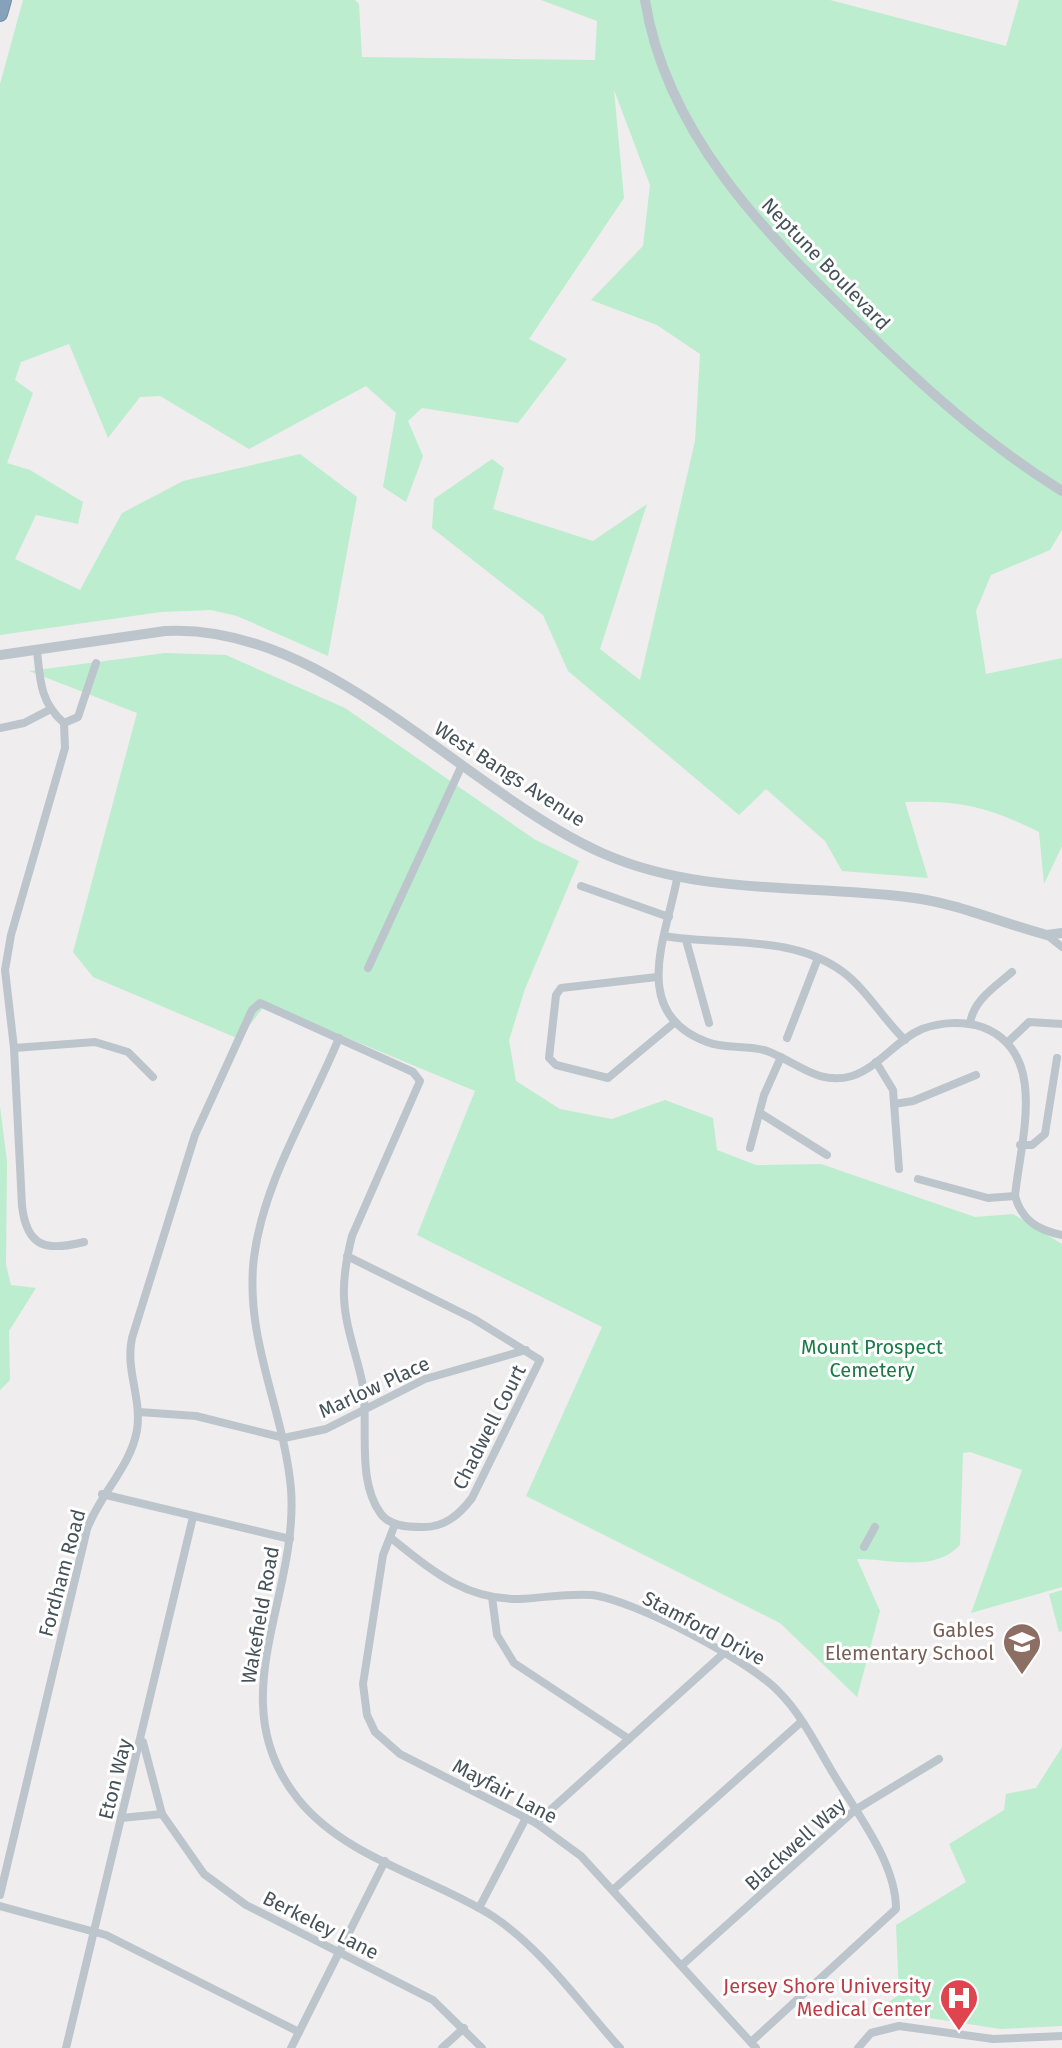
<svg xmlns="http://www.w3.org/2000/svg" width="1062" height="2048" viewBox="0 0 1062 2048" font-family="'Fira Sans',sans-serif">
<rect width="100%" height="100%" fill="#f0edee"/>
<g fill="#bcedce">
<path d="M23,0H355L359,4L362,57L595,60L597,21L541,0H830L1006,46L1019,0H1062V530L1050,550L991,575L976,611L986,674L1062,658V846L1044,884L1039,832C989,807 960,800 905,802L928,878L842,871L825,841L766,789L739,815L568,671L543,615L432,528L434,499L492,459L504,468L493,509L593,541L647,504L600,649L640,680L695,441L700,354L657,325L591,300L643,246L650,185L614,90L624,198L529,339L567,359L518,423L422,408L408,421L423,456L406,502L383,487L396,413L366,386L249,449L160,396L140,397L108,438L69,344L21,362L15,380L33,393L7,463L30,470L83,502L78,524L36,515L15,559L80,590L122,513L183,481L300,454L357,497L328,656L237,616L211,610L161,612L0,635V84Z"/>
<path d="M165,653L226,655L345,708L534,839L579,861L525,989L509,1040L516,1081L560,1109L612,1119L665,1100L713,1118L717,1150L756,1165L821,1164L975,1217L1013,1214L1062,1244V1587L971,1613L1022,1470L970,1452L963,1453L960,1545C934,1573 891,1559 857,1559L880,1611L857,1697L780,1623L526,1496L602,1327L417,1235L475,1091L266,1004L239,1039L93,977L73,952L137,713L29,671Z"/>
<polygon points="0,1106 7,1162 6,1265 11,1285 36,1288 9,1331 10,1380 0,1390"/>
<polygon points="1062,1590 1062,1631 1059,1632 1049,1594"/>
<polygon points="1062,1747 1062,2026 1001,2029 876,2010 899,1995 896,1925 966,1882 949,1844 1004,1810 1006,1794 1036,1788"/>
</g>
<g fill="none" stroke-linecap="round" stroke-linejoin="round">
<defs>
<polyline id="motorway" points="0,14 4,0"/>
</defs>
<use href="#motorway" stroke="#718da7" stroke-width="16"/>
<g stroke="#bcc5cc" stroke-width="8">
<path d="M37,650C40,680 40,702 64,723L65,748L11,935L5,970L14,1048L22,1206C27,1249 48,1251 84,1242"/>
<polyline points="64,723 78,717 96,663"/>
<polyline points="0,728 24,723 49,710"/>
<path d="M677,879C666,937 629,1013 707,1042C727,1050 748,1044 767,1051C797,1062 818,1086 852,1076C879,1067 896,1040 922,1029C941,1022 963,1021 982,1027C1050,1052 1020,1142 1015,1196C1022,1221 1038,1230 1062,1235"/>
<polyline points="581,886 669,917"/>
<polyline points="1047,935 1062,947"/>
<path d="M664,936C722,946 792,934 843,972C867,990 883,1019 905,1040"/>
<polyline points="686,940 709,1023"/>
<polyline points="368,968 462,765"/>
<polyline points="657,977 561,988 556,995 549,1058 556,1065 608,1078 674,1023"/>
<path d="M970,1024C973,1000 995,987 1012,972"/>
<path d="M339,1038C310,1109 264,1180 254,1257C244,1339 284,1410 291,1489C299,1598 219,1700 298,1799C346,1859 432,1877 494,1917C543,1950 581,2005 620,2048"/>
<polyline points="787,1038 818,958"/>
<polyline points="1007,1043 1029,1022 1062,1024"/>
<polyline points="14,1048 95,1042 128,1052 153,1077"/>
<polyline points="876,1062 893,1090 899,1169"/>
<polyline points="894,1104 913,1101 976,1075"/>
<polyline points="760,1113 827,1155"/>
<polyline points="1020,1145 1032,1145 1045,1134 1057,1058"/>
<polyline points="750,1148 764,1095 781,1057"/>
<polyline points="918,1179 988,1198 1015,1196"/>
<polyline points="139,1412 196,1416 284,1438 326,1429 425,1379 526,1350"/>
<polyline points="102,1494 290,1539"/>
<polyline points="395,1524 383,1555 363,1684 367,1715 375,1732 400,1754 536,1823 581,1856 756,2048"/>
<path d="M391,1538C431,1570 465,1600 519,1599C543,1598 568,1593 592,1595C634,1600 750,1661 779,1692C804,1717 820,1753 839,1783C861,1819 896,1865 896,1909L751,2042"/>
<polyline points="864,1547 875,1527"/>
<polyline points="492,1597 497,1635 514,1663 629,1739"/>
<polyline points="143,1742 162,1814 204,1874 246,1905 433,2000 482,2048"/>
<polyline points="121,1818 162,1814"/>
<polyline points="536,1823 724,1653"/>
<polyline points="614,1889 801,1722"/>
<path d="M0,1895L87,1529C100,1494 131,1466 137,1430C142,1398 125,1370 132,1338L195,1135L252,1010L260,1003L413,1072L420,1081L352,1236C347,1256 343,1276 344,1297C345,1326 356,1353 362,1381C370,1422 355,1479 381,1514C390,1526 407,1527 421,1527C444,1528 459,1515 472,1498L540,1360L474,1319L347,1256"/>
<polyline points="0,1906 106,1935 299,2032"/>
<polyline points="479,1908 526,1818"/>
<polyline points="682,1965 855,1810 939,1759"/>
<polyline points="66,2048 193,1517"/>
<polyline points="291,2048 385,1861"/>
<polyline points="442,2048 464,2028"/>
<polyline points="858,2048 871,2033 899,2026 993,2039 1062,2036"/>
</g>
<g stroke="#bcc5cc" stroke-width="10">
<path d="M645,0C666,133 764,232 856,321C921,385 985,443 1062,491"/>
<path d="M0,655L165,631C325,622 464,791 602,853C699,896 804,884 907,897C958,903 998,922 1047,935L1062,933"/>
</g>
<use href="#motorway" stroke="#86a2bb" stroke-width="14"/>
</g>
<defs>
<symbol id="school-pin" viewBox="-11 -11 22 30"><path d="M0 17L-7.5 6A9.5 9.5 0 1 1 7.5 6Z" fill="#8d6e63" stroke="#fff"/><path d="M0-5L7-2L0 1L-7-2ZM-4 1L0 2.5L4 1V4Q0 6-4 4Z" fill="#fff"/></symbol>
<symbol id="hospital-pin" viewBox="-11 -11 22 30"><path d="M0 17L-7.5 6A9.5 9.5 0 1 1 7.5 6Z" fill="#e0444e" stroke="#fff"/><path d="M-5-5h3v3.5h4V-5h3V5h-3V1.5h-4V5h-3Z" fill="#fff"/></symbol>
</defs>
<g fill-rule="evenodd">
<use href="#school-pin" x="1000" y="1620" width="44" height="60"/>
<use href="#hospital-pin" x="937" y="1976" width="44" height="60"/>
</g>
<g text-anchor="middle" dominant-baseline="central" stroke-width="6" stroke-linejoin="round" paint-order="stroke">
<g font-size="20" fill="#46525a" stroke="#fff">
<text transform="translate(826 264) rotate(46)">Neptune Boulevard</text>
<text transform="translate(510 774) rotate(33)">West Bangs Avenue</text>
<text transform="translate(374 1387) rotate(-25)">Marlow Place</text>
<text transform="translate(489 1427) rotate(-63)">Chadwell Court</text>
<text transform="translate(62 1573) rotate(-75)">Fordham Road</text>
<text transform="translate(260 1615) rotate(-80)">Wakefield Road</text>
<text transform="translate(704 1628) rotate(28)">Stamford Drive</text>
<text transform="translate(115 1779) rotate(-76)">Eton Way</text>
<text transform="translate(505 1791) rotate(28)">Mayfair Lane</text>
<text transform="translate(795 1844) rotate(-42)">Blackwell Way</text>
<text transform="translate(321 1925) rotate(27)">Berkeley Lane</text>
</g>
<g font-size="20" fill="#197a46" stroke="#fff">
<text x="872" y="1347">Mount Prospect<tspan x="872" dy="23">Cemetery</tspan></text>
</g>
<g font-size="20" fill="#785e54" stroke="#fff" text-anchor="end">
<text x="994" y="1630">Gables<tspan x="994" dy="23">Elementary School</tspan></text>
</g>
<g font-size="20" fill="#be3a42" stroke="#fff" text-anchor="end">
<text x="931" y="1986">Jersey Shore University<tspan x="931" dy="23">Medical Center</tspan></text>
</g>
</g>
</svg>
